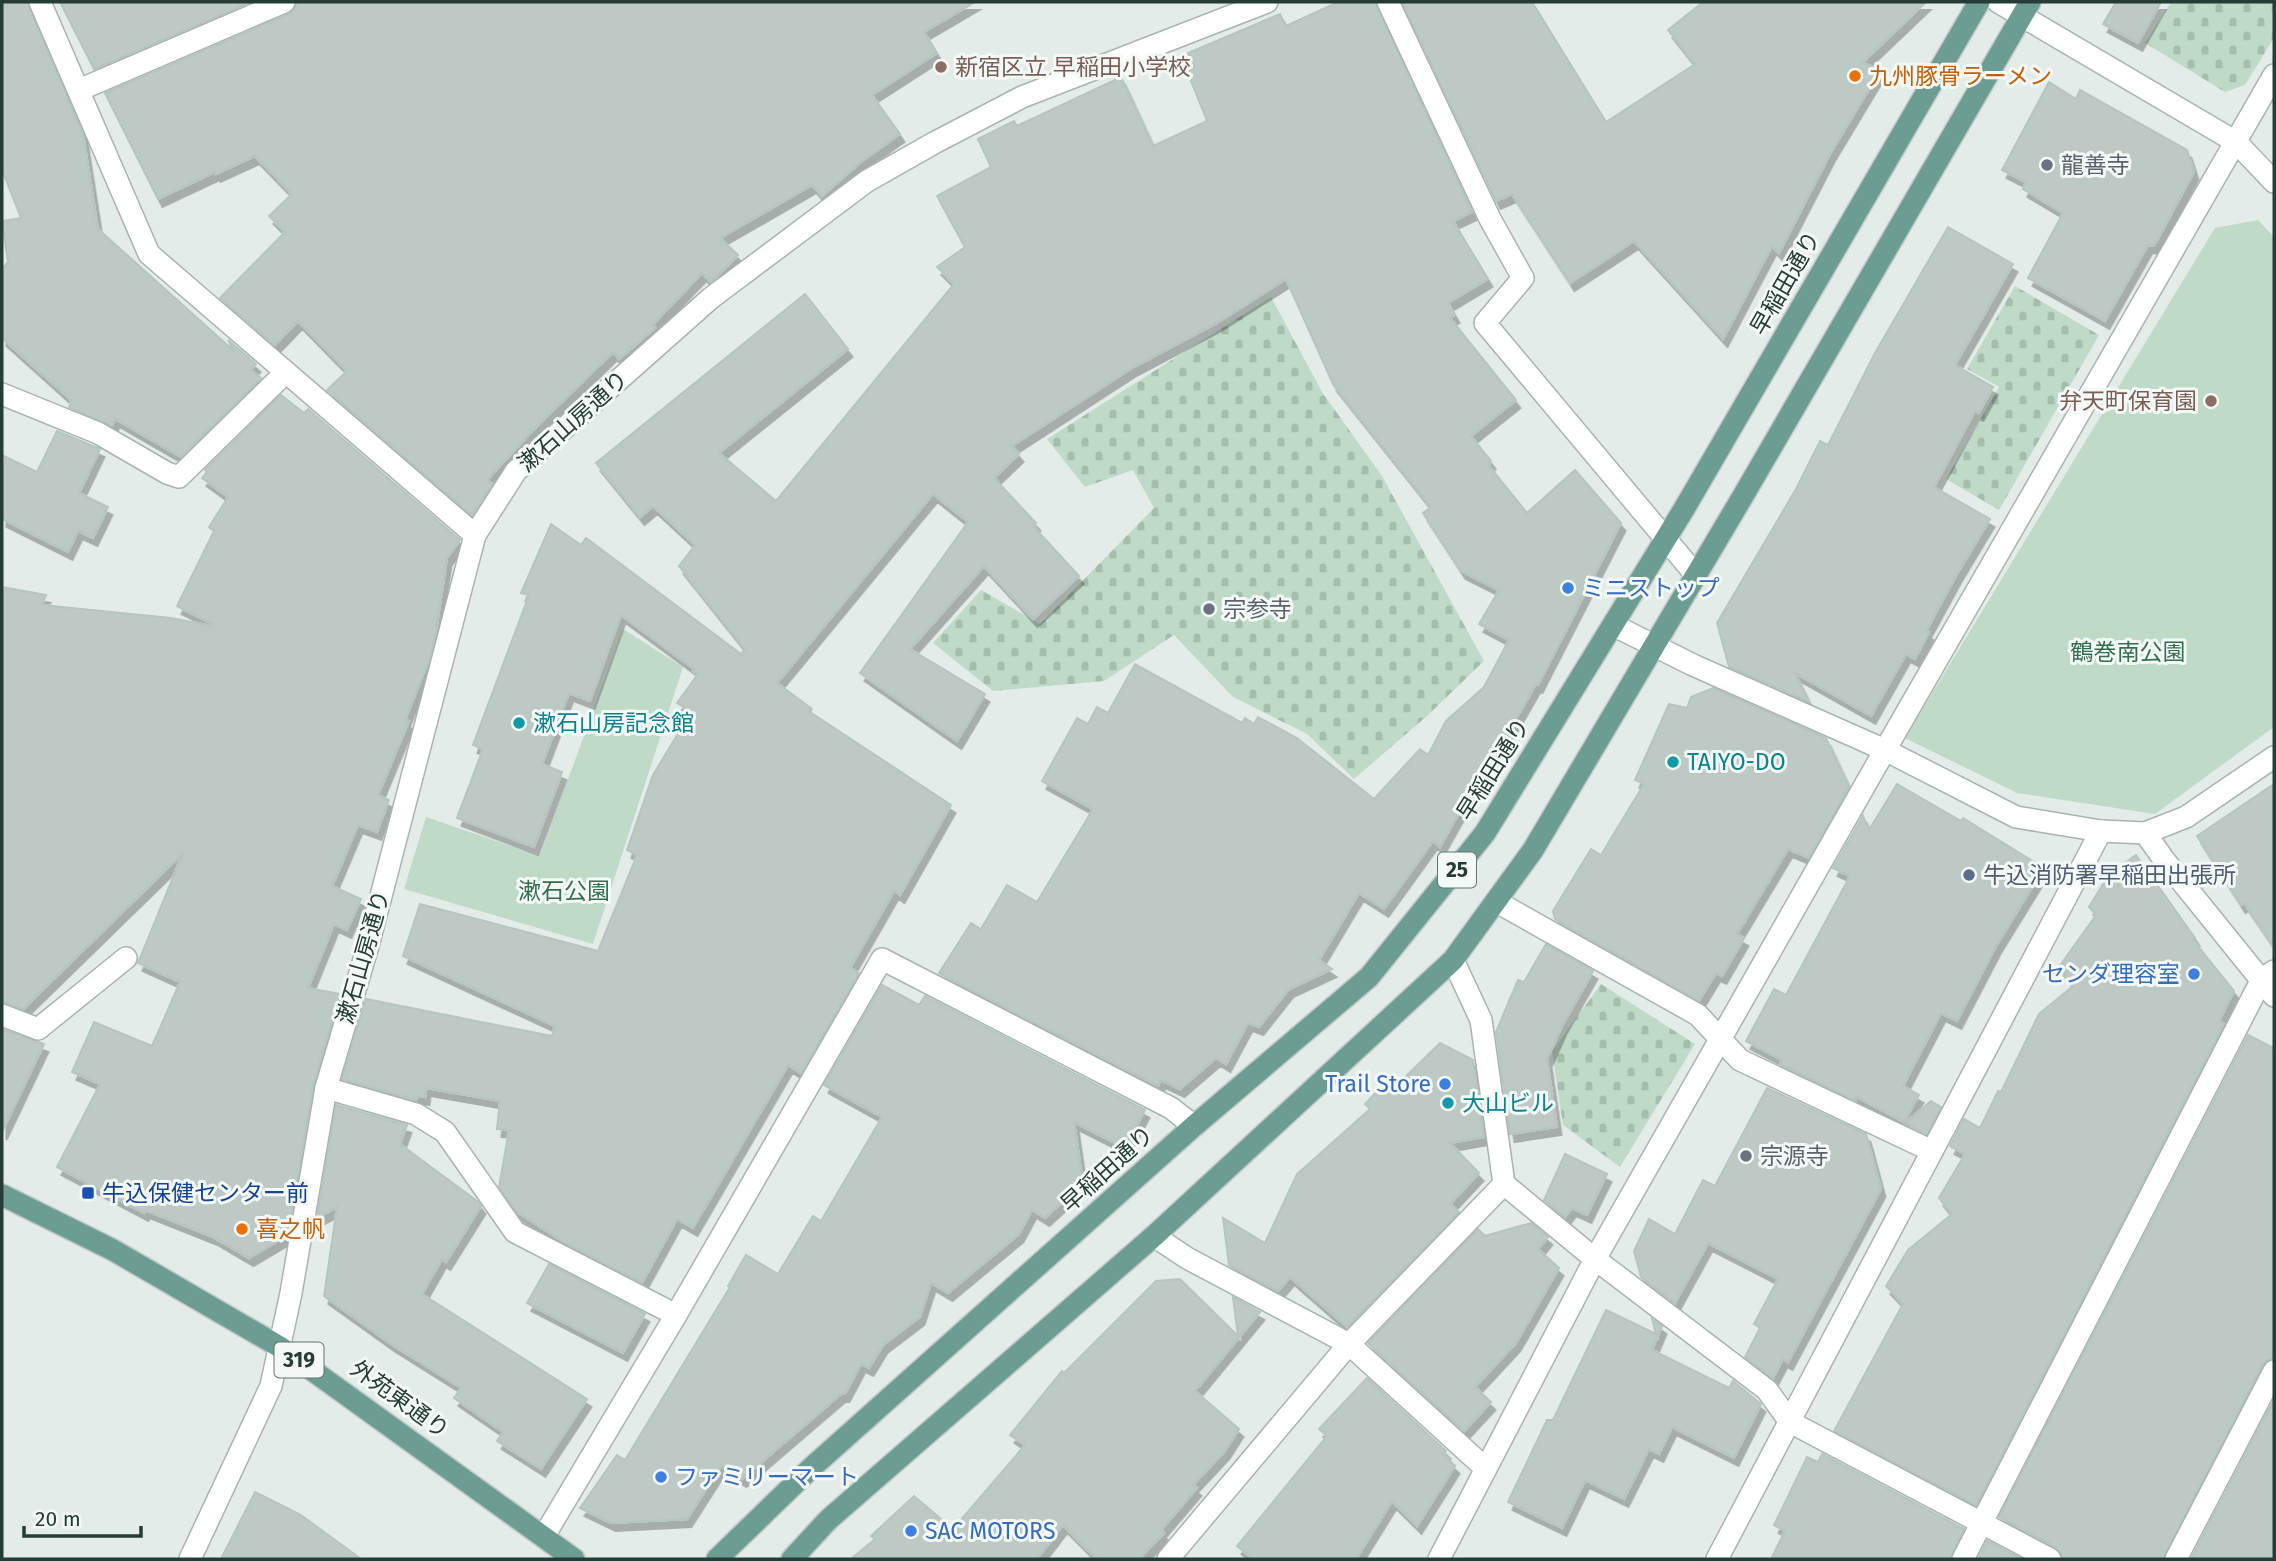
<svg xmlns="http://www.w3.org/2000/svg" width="2276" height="1561" viewBox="0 0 2276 1561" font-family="'Fira Sans','Noto Sans JP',sans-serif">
<defs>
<pattern id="cemetery-stones" width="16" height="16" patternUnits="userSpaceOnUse" patternTransform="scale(1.75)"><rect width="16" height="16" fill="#bfdbc8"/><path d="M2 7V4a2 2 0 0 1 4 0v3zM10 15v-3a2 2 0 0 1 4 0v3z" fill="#a4bdac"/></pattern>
<filter id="shadow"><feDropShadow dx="4.5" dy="8" stdDeviation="0" flood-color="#0004"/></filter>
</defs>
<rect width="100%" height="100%" fill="#e4ece9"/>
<g fill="url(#cemetery-stones)">
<polygon points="2171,2 2274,2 2274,38 2245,85 2225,92 2145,43"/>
<polygon points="2015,286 2099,335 1999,510 1946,479 1999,387 1967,369"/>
<polygon points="1271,297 1322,392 1382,476 1484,661 1427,716 1354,779 1307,734 1233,697 1174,635 1104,681 993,691 933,643 981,590 1040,624 1154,508 1133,470 1085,487 1047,439"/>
<polygon points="1601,984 1695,1044 1620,1167 1563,1125 1552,1051"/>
</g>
<g fill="#bfdbc8">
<polygon points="2258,220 2274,237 2274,727 2155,814 2017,793 1905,738 2215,228"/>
<polygon points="623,629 683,667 593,944 404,889 426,817 540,856"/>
</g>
<g fill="#bcc9c5" stroke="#b7c5c0" stroke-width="2" filter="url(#shadow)">
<polygon points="2,2 27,2 83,134 98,229 234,351 228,340 256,364 251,370 261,378 181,457 115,419 112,426 69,407 72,401 2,338 2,269 8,262 2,221 21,218 2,170"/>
<polygon points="60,2 251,2 94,69"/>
<polygon points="297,2 975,2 924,32 937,53 872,95 900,134 862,161 822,196 812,185 720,238 738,255 711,282 702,273 652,325 655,328 619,359 613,352 533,430 487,480 492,484 472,515 327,390 347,371 298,321 275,345 220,298 285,232 269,216 292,194 255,156 216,174 215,172 158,199 105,93 289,14 295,9"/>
<polygon points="1338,2 1375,2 1472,212 1453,221 1488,279 1448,303 1455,315 1450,318 1516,400 1471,436 1491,461 1489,466 1527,513 1575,470 1621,523 1538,685 1536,684 1481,780 1478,779 1440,847 1433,841 1384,909 1359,893 1319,960 1332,969 1289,989 1259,1027 1248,1023 1226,1064 1216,1058 1180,1089 1161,1080 1158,1086 939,973 971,923 981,929 1007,885 1037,902 1093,809 1042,781 1077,718 1088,724 1097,707 1108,713 1135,664 1242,723 1245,718 1254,724 1258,717 1297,738 1374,799 1420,749 1428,755 1446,721 1484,687 1509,640 1479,624 1499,590 1461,571 1423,513 1431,507 1333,384 1286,279 1217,323 1132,368 1012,446 1019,454 994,478 1036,523 1033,526 1079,576 1033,619 984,566 910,649 985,694 957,741 860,673 968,522 933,494 777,683 812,709 810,712 951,805 900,895 894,891 850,968 859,973 801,1073 788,1065 693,1228 677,1219 642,1283 562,1241 517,1212 499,1187 509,1130 497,1129 500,1101 426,1088 425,1097 418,1096 416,1100 342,1079 366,999 552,1036 555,1026 403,956 420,904 598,951 637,855 627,850 653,775 691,712 677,703 698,674 693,671 694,669 621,615 590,701 569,693 542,764 562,772 534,847 457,818 483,749 473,745 529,595 521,593 551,524 581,545 586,538 741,654 745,649 679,566 695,545 653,506 640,517 596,463 805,294 848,349 719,453 776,501 954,284 937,267 965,247 937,196 991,167 978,139 1014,121 1017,126 1121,77 1153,146 1207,121 1187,71 1194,69 1188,53 1280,14 1286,26"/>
<polygon points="1402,2 1532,2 1606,122 1695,64 1668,30 1703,2 1926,2 1862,63 1881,69 1830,154 1779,253 1772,246 1723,339 1634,241 1570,283 1512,194 1496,201"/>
<polygon points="2116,2 2161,2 2138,43 2103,24"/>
<polygon points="2049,82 2076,99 2080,90 2187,150 2194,172 2154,246 2148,245 2105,321 2028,278 2063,213 2023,189 2026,182 2002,170"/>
<polygon points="1948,227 2013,264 1955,365 1993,387 1979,413 1975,411 1934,487 1990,519 1957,574 1926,631 1929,632 1915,659 1906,654 1871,716 1795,673 1809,702 1729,667 1717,623 1796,489 1820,441 1828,445 1875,353"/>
<polygon points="281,395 304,413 308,409 460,540 447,558 436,631 429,660 405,720 409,721 378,795 389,800 377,832 358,825 332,886 361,899 347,930 334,924 308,988 340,994 313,1086 288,1235 249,1258 213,1237 145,1210 144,1213 57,1167 100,1084 72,1072 94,1022 152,1046 180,982 138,963 183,853 23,1009 2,1002 2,587 46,595 42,605 171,618 212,626 213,624 177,606 214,531 209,527 228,497 202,478 207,472 205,470"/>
<polygon points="57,431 100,449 79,493 108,507 93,538 78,531 68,552 2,519 2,455 37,472"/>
<polygon points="1713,688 1826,738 1849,787 1809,858 1788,849 1737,934 1744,938 1722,976 1716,973 1699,1001 1555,919 1553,911 1591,849 1601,855 1644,784 1635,780 1669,704 1687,708 1691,697"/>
<polygon points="1897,784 1961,821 1963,818 2044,868 1996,946 1957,1021 1941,1013 1903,1086 1919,1095 1904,1122 1855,1096 1856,1101 1780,1064 1782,1060 1746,1041 1774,989 1786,995 1850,876 1833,868 1863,816 1869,830"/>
<polygon points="2274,784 2274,947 2244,903 2241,905 2197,836"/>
<polygon points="2136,855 2195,938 2192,939 2234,991 2219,1021 2224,1024 1976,1505 1834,1431 1903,1304 1886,1286 1908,1250 1952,1214 1939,1198 1965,1154 1950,1146 1964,1119 1980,1128 1998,1091 2001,1092 2039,1014 2073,986 2059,967 2096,915 2089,907 2108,876"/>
<polygon points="1546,944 1593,971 1562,1026 1547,1059 1557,1127 1510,1134 1496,1032 1518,980 1524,982"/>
<polygon points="882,985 919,1005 925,996 1145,1110 1125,1148 1074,1122 1083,1183 1045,1218 1032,1210 1019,1234 948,1293 931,1283 920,1317 883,1345 869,1368 861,1364 845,1394 841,1394 742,1479 721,1466 687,1519 611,1523 580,1508 617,1455 625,1460 730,1287 728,1286 746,1255 778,1274 813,1216 821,1221 882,1117 824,1085"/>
<polygon points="2,1029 44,1044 2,1132"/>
<polygon points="2248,1035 2274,1048 2274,1358 2268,1360 2262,1365 2163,1559 2063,1559 2061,1553 2056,1547 1999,1517"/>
<polygon points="1440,1043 1473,1060 1484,1137 1450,1143 1479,1173 1450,1204 1459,1212 1347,1327 1290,1277 1278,1291 1229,1265 1223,1218 1265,1243 1297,1174 1370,1109 1365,1104 1389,1079 1396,1086"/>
<polygon points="1767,1088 1866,1134 1881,1189 1788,1362 1783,1359 1773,1378 1745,1357 1760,1328 1754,1324 1778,1279 1708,1243 1675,1303 1641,1277 1634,1251 1649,1219 1675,1234 1703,1180 1715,1186"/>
<polygon points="1931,1101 1941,1107 1926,1134 1905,1123"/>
<polygon points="336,1105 407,1125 400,1144 477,1201 481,1206 446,1262 442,1259 422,1294 587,1399 541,1469 497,1441 503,1432 454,1398 461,1388 391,1344 324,1296 337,1207 317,1218"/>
<polygon points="1565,1154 1607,1174 1587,1215 1572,1208 1565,1217 1544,1200"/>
<polygon points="1531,1223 1548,1237 1538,1249 1559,1268 1516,1343 1475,1387 1491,1402 1464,1431 1368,1343 1478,1229 1485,1236"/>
<polygon points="549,1264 645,1314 623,1353 527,1303"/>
<polygon points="1180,1279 1238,1336 1233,1297 1260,1312 1195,1391 1239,1429 1225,1451 1193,1485 1197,1488 1161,1530 1164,1533 1139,1559 1097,1559 1063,1525 1037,1559 851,1559 875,1539 871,1536 914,1496 953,1529 1025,1445 1010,1435 1062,1371 1064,1373 1156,1281"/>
<polygon points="1606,1310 1656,1334 1652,1319 1662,1326 1652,1350 1729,1388 1733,1381 1761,1404 1734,1458 1672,1427 1659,1454 1649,1449 1624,1499 1585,1480 1562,1528 1508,1502 1547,1420 1553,1420"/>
<polygon points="1367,1378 1446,1451 1443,1454 1455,1466 1417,1526 1392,1501 1356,1559 1253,1559 1237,1546 1327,1436 1319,1429"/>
<polygon points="2274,1399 2274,1559 2191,1559"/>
<polygon points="1822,1454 1964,1529 1950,1559 1771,1559 1785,1531 1774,1525 1807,1457 1818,1462"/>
<polygon points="255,1492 301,1515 361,1559 221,1559"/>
<polygon points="1987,1541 2022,1559 1978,1559"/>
</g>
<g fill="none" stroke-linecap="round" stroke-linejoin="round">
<defs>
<g id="minor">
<polyline points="40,2 149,254 475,535"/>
<polyline points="1388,2 1490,219 1523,278 1485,323 1695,574"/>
<polyline points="1998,2 2236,142 2274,182"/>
<polyline points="79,90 284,2"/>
<polyline points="2,394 98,433 167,473 179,477 285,373"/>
<polyline points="1613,625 1693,665 1885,750 2016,817 2101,831 2145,833 2186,817 2274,757"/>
<polyline points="2145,833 2165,861 2274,996"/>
<polyline points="1497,902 1698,1015 1740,1060 1932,1151"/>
<polyline points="1453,960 1481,1020 1504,1184 1595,1259 1767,1390 1790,1422 2050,1559"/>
<polyline points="2,1015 38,1029 126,958"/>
<polyline points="326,1088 416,1114 445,1132 515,1232 676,1315"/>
<polyline points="1154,1236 1187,1258 1349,1344 1485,1468"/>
<polyline points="544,1536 676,1315 882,959 1171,1108 1194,1126"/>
<polyline points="190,1559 271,1386 291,1293 326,1088 368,946 475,535 516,471 711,298 867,181 934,143 1022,97 1267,2"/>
<polyline points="1168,1559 1349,1344 1504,1184"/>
<polyline points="1439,1559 1595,1259 1885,750 2274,75"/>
<polyline points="1717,1559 2101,831"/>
<polyline points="1963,1559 2262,979 2274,971"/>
<polyline points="2176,1559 2274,1371"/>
</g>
<g id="major">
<polyline points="2,1195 113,1250 280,1347 574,1559"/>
<polyline points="717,1559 810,1469 1194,1126 1369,977 1485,833 1684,509 1979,2"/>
<polyline points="792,1559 828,1520 1154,1236 1453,960 1533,850 1743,496 2030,2"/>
</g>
</defs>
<use href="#minor" stroke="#a7b4b0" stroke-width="24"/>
<use href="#major" stroke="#c2c8c7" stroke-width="24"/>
<use href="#minor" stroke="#fff" stroke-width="21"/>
<use href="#major" stroke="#6c9d93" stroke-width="21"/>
</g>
<g fill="#8d6e63" stroke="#f4f9f7" stroke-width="2.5">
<circle cx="941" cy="67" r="7"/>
<circle cx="2211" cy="401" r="7"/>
</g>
<g fill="#e8710a" stroke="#f4f9f7" stroke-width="2.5">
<circle cx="1855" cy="76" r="7"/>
<circle cx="242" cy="1229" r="7"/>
</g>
<g fill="#6b7280" stroke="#f4f9f7" stroke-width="2.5">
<circle cx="2047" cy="165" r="7"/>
<circle cx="1209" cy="609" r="7"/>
<circle cx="1746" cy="1156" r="7"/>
</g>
<g fill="#3f7fe0" stroke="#f4f9f7" stroke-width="2.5">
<circle cx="1568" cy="588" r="7"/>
<circle cx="2194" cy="974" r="7"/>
<circle cx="1445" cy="1084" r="7"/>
<circle cx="661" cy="1477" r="7"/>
<circle cx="911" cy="1531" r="7"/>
</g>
<g fill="#0f9aa8" stroke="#f4f9f7" stroke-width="2.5">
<circle cx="519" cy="723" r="7"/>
<circle cx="1673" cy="762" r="7"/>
<circle cx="1448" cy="1103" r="7"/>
</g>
<circle fill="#5c6f8a" stroke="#f4f9f7" stroke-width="2.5" cx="1969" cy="875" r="7"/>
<rect fill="#1a4fb4" stroke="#f4f9f7" stroke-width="2.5" x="81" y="1186" width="14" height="14" rx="3.5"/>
<g text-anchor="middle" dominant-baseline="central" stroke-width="6" stroke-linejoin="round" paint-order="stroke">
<g fill="#f4f9f7" stroke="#637571" stroke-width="2">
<rect x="1438" y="852.5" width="38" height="35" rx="5"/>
<rect x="274.5" y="1342.5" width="49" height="35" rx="5"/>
</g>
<g font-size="21" font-weight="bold" fill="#253c37">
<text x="1457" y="870">25</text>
<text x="299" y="1360">319</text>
</g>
<g font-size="23" fill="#785e54" stroke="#f4f9f7" text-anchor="start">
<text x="955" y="67">新宿区立 早稲田小学校</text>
<text x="2197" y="401" text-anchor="end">弁天町保育園</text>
</g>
<g font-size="23" fill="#c56008" stroke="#f4f9f7" text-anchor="start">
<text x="1869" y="76">九州豚骨ラーメン</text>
<text x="256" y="1229">喜之帆</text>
</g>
<g font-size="23" fill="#5b616d" stroke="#f4f9f7" text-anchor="start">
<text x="2061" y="165">龍善寺</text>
<text x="1223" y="609">宗参寺</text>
<text x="1760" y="1156">宗源寺</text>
</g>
<g font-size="23" fill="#253c37" stroke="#f4f9f7">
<text transform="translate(1785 283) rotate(-60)">早稲田通り</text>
<text transform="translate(573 421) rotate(-42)">漱石山房通り</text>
<text transform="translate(1493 769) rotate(-58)">早稲田通り</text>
<text transform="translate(363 957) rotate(-74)">漱石山房通り</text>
<text transform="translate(1107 1169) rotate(-42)">早稲田通り</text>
<text transform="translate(400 1399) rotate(36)">外苑東通り</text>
</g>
<g font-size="23" fill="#366cbe" stroke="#f4f9f7" text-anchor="start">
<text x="1582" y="588">ミニストップ</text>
<text x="2180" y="974" text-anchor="end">センダ理容室</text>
<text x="1431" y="1084" text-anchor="end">Trail Store</text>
<text x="675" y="1477">ファミリーマート</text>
<text x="925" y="1531">SAC MOTORS</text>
</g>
<g font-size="23" fill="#336f4d" stroke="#f4f9f7">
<text x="2128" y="652">鶴巻南公園</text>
<text x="564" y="891">漱石公園</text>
</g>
<g font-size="23" fill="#0d838f" stroke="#f4f9f7" text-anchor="start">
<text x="533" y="723">漱石山房記念館</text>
<text x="1687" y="762">TAIYO-DO</text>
<text x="1462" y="1103">大山ビル</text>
</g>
<g font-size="23" fill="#4e5e75" stroke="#f4f9f7" text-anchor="start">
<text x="1983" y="875">牛込消防署早稲田出張所</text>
</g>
<g font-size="23" fill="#164399" stroke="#f4f9f7" text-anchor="start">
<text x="102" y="1193">牛込保健センター前</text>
</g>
</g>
<rect width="2276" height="1561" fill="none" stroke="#253c37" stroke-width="7"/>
<path d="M24 1526v10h117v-10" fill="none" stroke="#253c37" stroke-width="3.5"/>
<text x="35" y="1526" font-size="21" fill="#253c37" stroke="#f4f9f7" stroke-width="5" paint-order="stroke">20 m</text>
</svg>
